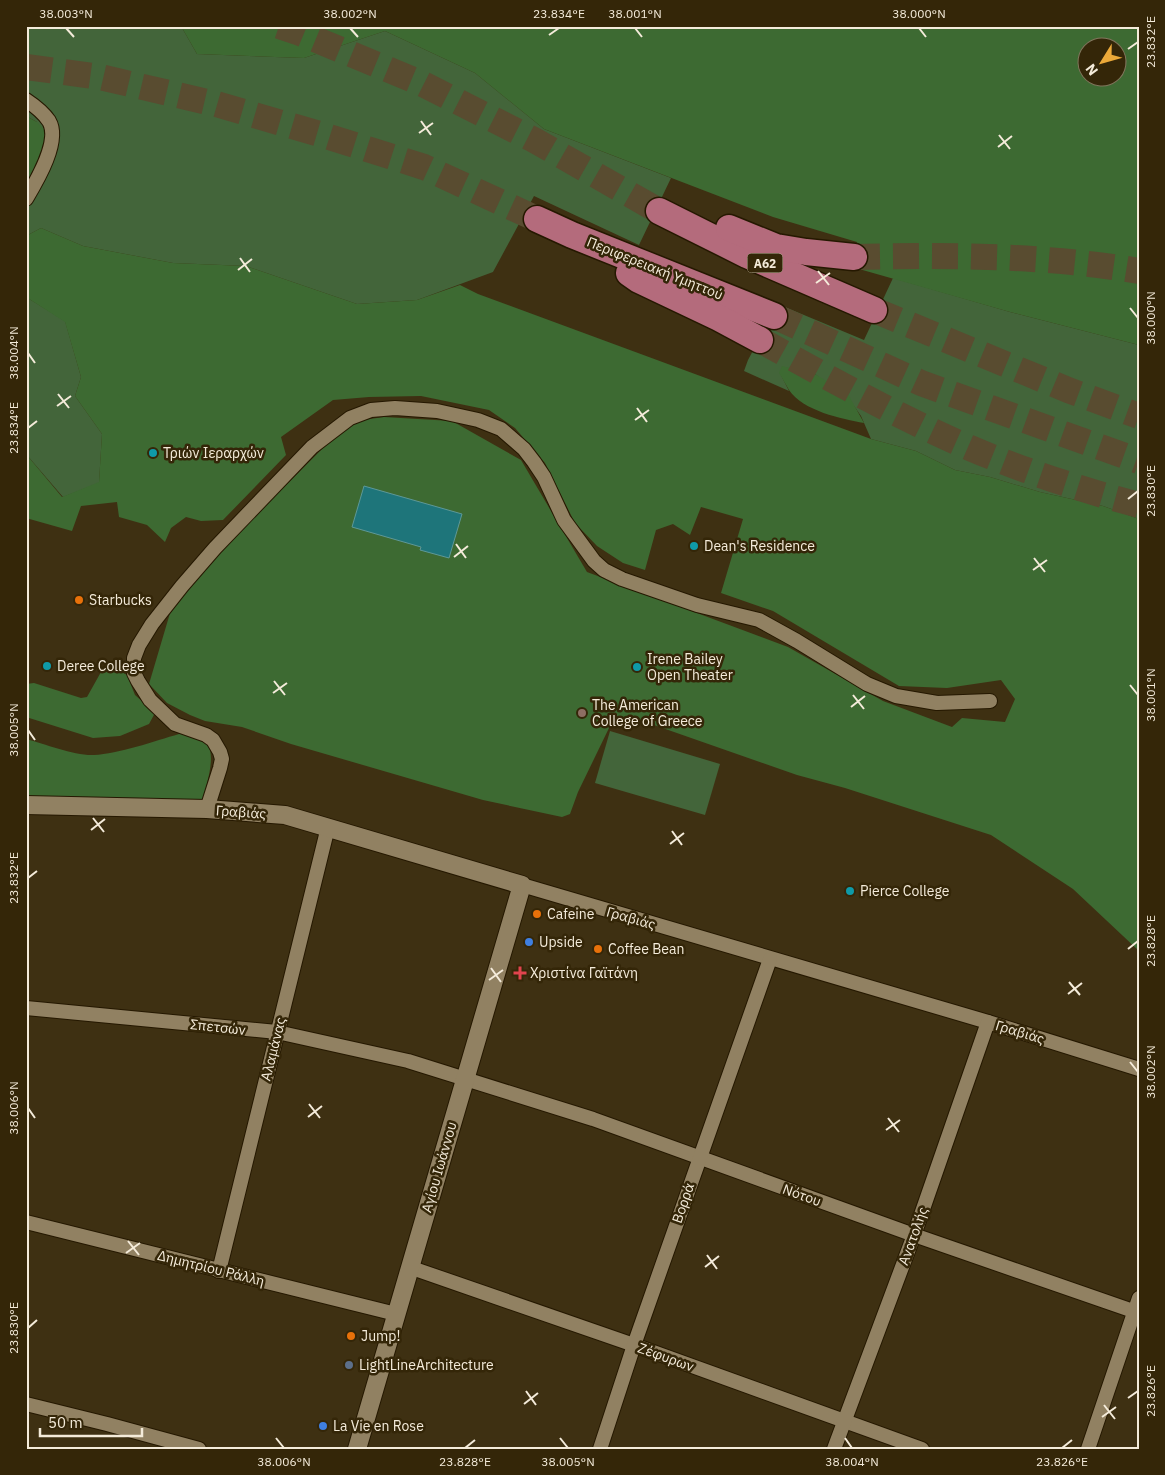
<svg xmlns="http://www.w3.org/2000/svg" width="1165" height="1475" viewBox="0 0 1165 1475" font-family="'IBM Plex Sans',sans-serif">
<rect width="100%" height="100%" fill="#3e3012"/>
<g fill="#43653a">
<polygon points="26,26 181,26 197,54 304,58 385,31 475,73 544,129 671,178 639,245 534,196 493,272 417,300 357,304 246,266 173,263 83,246 41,228 26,236 26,206 37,122 26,116"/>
<polygon points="893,278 1010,312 1139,345 1139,519 1103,506 1040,492 990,477 955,470 916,451 871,439 861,416 854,406 815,374 803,372 780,373 789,391 744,371 748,360 763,332 767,334 780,305 864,340"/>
<polygon points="26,297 65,321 81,377 75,396 102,434 99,483 63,497 26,454"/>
<polygon points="610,731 720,764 705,815 595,783"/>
</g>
<g fill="#3d6a32" fill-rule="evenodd">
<path d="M181,26H1139V345L1010,312L852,267L857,242L773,217L544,129L475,73L385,31L304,58L197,54ZM1088,48H1118V78H1088Z"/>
<polygon points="26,116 37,122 57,143 26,206"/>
<path d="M41,228L83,246L173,263L246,266L357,304L417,300L460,285L478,294L871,439L916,451L955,470L990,477L1040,492L1103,506L1139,519V951L1073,889L991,835L845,788L797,775L634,718C623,718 617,719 609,728L578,792L570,814L562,817L483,800L291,744L242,727L205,721L190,715L167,703L149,684L173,603L230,541L336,435L356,421L384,417L452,421L521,460L587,572L788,647L883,701L952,727L962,718L1005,722L1015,699L1001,680L947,688L899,686L773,611L721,593L743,519L701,507L690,535L673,524L656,530L645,570L623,563L597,546L575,523L545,463L515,428L489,410L421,396L369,397L333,400L281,437L286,455L223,520L201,521L186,517L171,528L165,542L147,525L119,517L117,502L81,506L72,531L26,518V454L62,497L99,482L102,434L75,396L81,377L65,322L26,297V236Z"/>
<path d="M782,366L815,374L848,394L864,423C842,419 803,411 789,390C786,385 783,379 779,373Z"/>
<polygon points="113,667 127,675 135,695 155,713 149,724 120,736 93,738 26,717 26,684 34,683 81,698 87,697 101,672"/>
<path d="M179,734C184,734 191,734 196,735C222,743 207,780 203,800L132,803L26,800V739C45,744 75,756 94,755C118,754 155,741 179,734Z"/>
</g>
<polygon fill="#1e757a" stroke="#5e9897" points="364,486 462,514 449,558 420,550 421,547 352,527"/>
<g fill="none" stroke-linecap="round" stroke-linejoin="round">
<g stroke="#594c30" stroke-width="26" stroke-dasharray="26 13" stroke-linecap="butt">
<polyline points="279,26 300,33 421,83 534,140 659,211"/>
<polyline points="26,67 100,77 216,104 323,135 424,167 537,219"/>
<path d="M854,257C949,255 1045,255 1139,271"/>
<polyline points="874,310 1068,390 1139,416"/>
<polyline points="774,316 921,383 1139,461"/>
<path d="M760,340C829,378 898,417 970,448C1024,471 1082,490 1139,505"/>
</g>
<defs>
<g id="minor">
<path d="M26,100C35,106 43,112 49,121C61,141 36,182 26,199"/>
<polyline points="207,809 220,768 222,759 220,752 213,740 206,735 175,724 150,700 138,681 134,673 134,658 139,645 152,624 182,586 215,548 312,447 350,418 371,410 395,408 437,411 478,420 501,429 524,449 534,462 544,477 564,520 594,561 604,570 622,579 697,605 759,620 797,641 867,684 896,696 937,703 990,701"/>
<polyline points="522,885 988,1022 1139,1069"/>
<polyline points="26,1008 277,1032 408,1061 593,1119 914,1235 1139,1313"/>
<polyline points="26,1222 396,1314"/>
<polyline points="409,1267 634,1345 922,1449"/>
<polyline points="219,1271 328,827"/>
<polyline points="26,1404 107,1424 199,1449"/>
<polyline points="600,1449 634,1345 770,959"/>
<polyline points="834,1449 914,1235 988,1022"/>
<polyline points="1088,1449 1139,1298"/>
</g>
<polyline id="tertiary" points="26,805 207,809 285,815 522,885 357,1449"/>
<g id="motorway">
<polyline points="659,211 747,255 874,310"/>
<polyline points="537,219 572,235 774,316"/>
<polyline points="729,228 776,247 806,252 854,257"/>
<polyline points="629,273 639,280 719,318 760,340"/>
</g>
</defs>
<use href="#minor" stroke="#251800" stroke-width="16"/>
<use href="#tertiary" stroke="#251800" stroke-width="20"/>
<use href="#motorway" stroke="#251800" stroke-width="29"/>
<use href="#minor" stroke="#918162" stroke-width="14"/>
<use href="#tertiary" stroke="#918162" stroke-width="18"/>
<use href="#motorway" stroke="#b46b7c" stroke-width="26"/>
</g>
<path fill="none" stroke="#f4ebda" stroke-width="2" d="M66,28L74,37M350,28L358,37M635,28L642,37M919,28L926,37M549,35L559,28M1128,49L1138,42M421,121L431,135M419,133L433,123M999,135L1010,149M998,147L1012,136M240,258L250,272M238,270L252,259M818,271L829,285M816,283L830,273M1130,308L1138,318M28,353L35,363M58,394L69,408M57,406L71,396M637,408L647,422M635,420L649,410M28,428L37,421M1128,499L1138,491M456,544L466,558M454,557L468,546M1034,558L1045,572M1033,570L1047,560M274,681L285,695M1130,685L1138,695M273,693L287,683M853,695L864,709M851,707L865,696M28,730L35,740M93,818L104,832M91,830L105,819M672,831L682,845M670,844L684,833M28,878L37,871M1128,949L1138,941M491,968L501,982M489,980L503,970M1069,982L1080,995M1068,994L1082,983M1130,1062L1138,1072M309,1104L320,1118M28,1108L35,1118M308,1117L322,1106M888,1118L899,1132M886,1130L900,1120M128,1241L139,1255M126,1253L140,1243M707,1255L717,1269M705,1267L719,1256M28,1328L37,1320M526,1391L536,1405M1128,1398L1138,1391M524,1404L538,1393M1104,1405L1115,1419M1102,1417L1116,1407M276,1438L284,1448M560,1438L568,1448M845,1438L852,1448M465,1448L475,1440M1062,1448L1072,1440"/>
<g fill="#0f9aa8" stroke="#342608" stroke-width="2">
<circle cx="153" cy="453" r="5"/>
<circle cx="694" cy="546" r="5"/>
<circle cx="47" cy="666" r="5"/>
<circle cx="637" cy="667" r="5"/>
<circle cx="850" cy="891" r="5"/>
</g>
<g fill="#e8710a" stroke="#342608" stroke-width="2">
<circle cx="79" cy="600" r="5"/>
<circle cx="537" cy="914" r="5"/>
<circle cx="598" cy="949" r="5"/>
<circle cx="351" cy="1336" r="5"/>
</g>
<circle fill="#8d6e63" stroke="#342608" stroke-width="2" cx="582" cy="713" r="5"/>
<g fill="#3f7fe0" stroke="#342608" stroke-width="2">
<circle cx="529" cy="942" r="5"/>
<circle cx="323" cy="1426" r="5"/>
</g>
<path fill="#e0444e" stroke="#342608" stroke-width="2" d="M517.5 965.5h5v5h5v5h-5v5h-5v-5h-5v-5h5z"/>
<circle fill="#5c6f8a" stroke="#342608" stroke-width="2" cx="349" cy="1365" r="5"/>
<g text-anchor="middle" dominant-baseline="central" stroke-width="5" stroke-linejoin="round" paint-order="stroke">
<rect fill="#342608" stroke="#bab09b" stroke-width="1" x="747.5" y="253.5" width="35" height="19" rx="4"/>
<g font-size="12" font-weight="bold" fill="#f4ebda">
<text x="765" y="263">Α62</text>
</g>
<g font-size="14" fill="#f4ebda" stroke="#342608">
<text transform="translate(655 268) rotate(22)">Περιφερειακή Υμηττού</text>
<text transform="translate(241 812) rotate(4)">Γραβιάς</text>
<text transform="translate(631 918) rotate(16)">Γραβιάς</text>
<text transform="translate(218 1027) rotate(6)">Σπετσών</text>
<text transform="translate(1020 1032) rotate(17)">Γραβιάς</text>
<text transform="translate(273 1049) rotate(-76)">Αλαμάνας</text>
<text transform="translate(439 1167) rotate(-74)">Αγίου Ιωάννου</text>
<text transform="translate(802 1195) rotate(20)">Νότου</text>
<text transform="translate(683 1203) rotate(-71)">Βορρά</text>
<text transform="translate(913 1236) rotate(-70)">Ανατολής</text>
<text transform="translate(211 1268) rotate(14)">Δημητρίου Ράλλη</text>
<text transform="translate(666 1357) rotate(20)">Ζέφυρων</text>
</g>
<g font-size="14" fill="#f4ebda" stroke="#342608" text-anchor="start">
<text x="163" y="453">Τριών Ιεραρχών</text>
<text x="704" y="546">Dean's Residence</text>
<text x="89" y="600">Starbucks</text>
<text x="647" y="659">Irene Bailey<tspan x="647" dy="16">Open Theater</tspan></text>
<text x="57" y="666">Deree College</text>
<text x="592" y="705">The American<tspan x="592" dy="16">College of Greece</tspan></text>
<text x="860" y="891">Pierce College</text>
<text x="547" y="914">Cafeine</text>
<text x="539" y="942">Upside</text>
<text x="608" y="949">Coffee Bean</text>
<text x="530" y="973">Χριστίνα Γαϊτάνη</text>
<text x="361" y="1336">Jump!</text>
<text x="359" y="1365">LightLineArchitecture</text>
<text x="333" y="1426">La Vie en Rose</text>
</g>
</g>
<rect width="1165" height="1475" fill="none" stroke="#342608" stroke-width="55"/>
<g transform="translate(1102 62) rotate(233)"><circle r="24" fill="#342608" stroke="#81755c"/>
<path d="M0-4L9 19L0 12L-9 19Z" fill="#eba939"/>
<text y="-8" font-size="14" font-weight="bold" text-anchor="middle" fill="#f4ebda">N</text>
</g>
<path d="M40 1428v8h102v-8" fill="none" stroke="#f4ebda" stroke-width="2.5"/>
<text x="48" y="1428" font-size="15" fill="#f4ebda" stroke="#342608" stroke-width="4" paint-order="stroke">50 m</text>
<rect x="28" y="28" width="1110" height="1420" fill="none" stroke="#f4ebda" stroke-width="2"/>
<g font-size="12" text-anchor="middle" fill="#f4ebda">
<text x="66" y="18">38.003°N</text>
<text x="350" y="18">38.002°N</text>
<text x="559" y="18">23.834°E</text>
<text x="635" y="18">38.001°N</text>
<text x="919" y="18">38.000°N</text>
<text transform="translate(1151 42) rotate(-90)" y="4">23.832°E</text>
<text transform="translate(1151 318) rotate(-90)" y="4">38.000°N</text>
<text transform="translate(14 353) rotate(-90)" y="4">38.004°N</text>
<text transform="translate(14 428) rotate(-90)" y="4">23.834°E</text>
<text transform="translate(1151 491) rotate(-90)" y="4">23.830°E</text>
<text transform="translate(1151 695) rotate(-90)" y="4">38.001°N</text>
<text transform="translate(14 730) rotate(-90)" y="4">38.005°N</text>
<text transform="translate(14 878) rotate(-90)" y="4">23.832°E</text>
<text transform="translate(1151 941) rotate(-90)" y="4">23.828°E</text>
<text transform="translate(1151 1072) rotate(-90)" y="4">38.002°N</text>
<text transform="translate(14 1108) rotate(-90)" y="4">38.006°N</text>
<text transform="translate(14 1328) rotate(-90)" y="4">23.830°E</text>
<text transform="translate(1151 1391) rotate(-90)" y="4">23.826°E</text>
<text x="284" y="1466">38.006°N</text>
<text x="465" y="1466">23.828°E</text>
<text x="568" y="1466">38.005°N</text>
<text x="852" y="1466">38.004°N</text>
<text x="1062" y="1466">23.826°E</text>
</g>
</svg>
